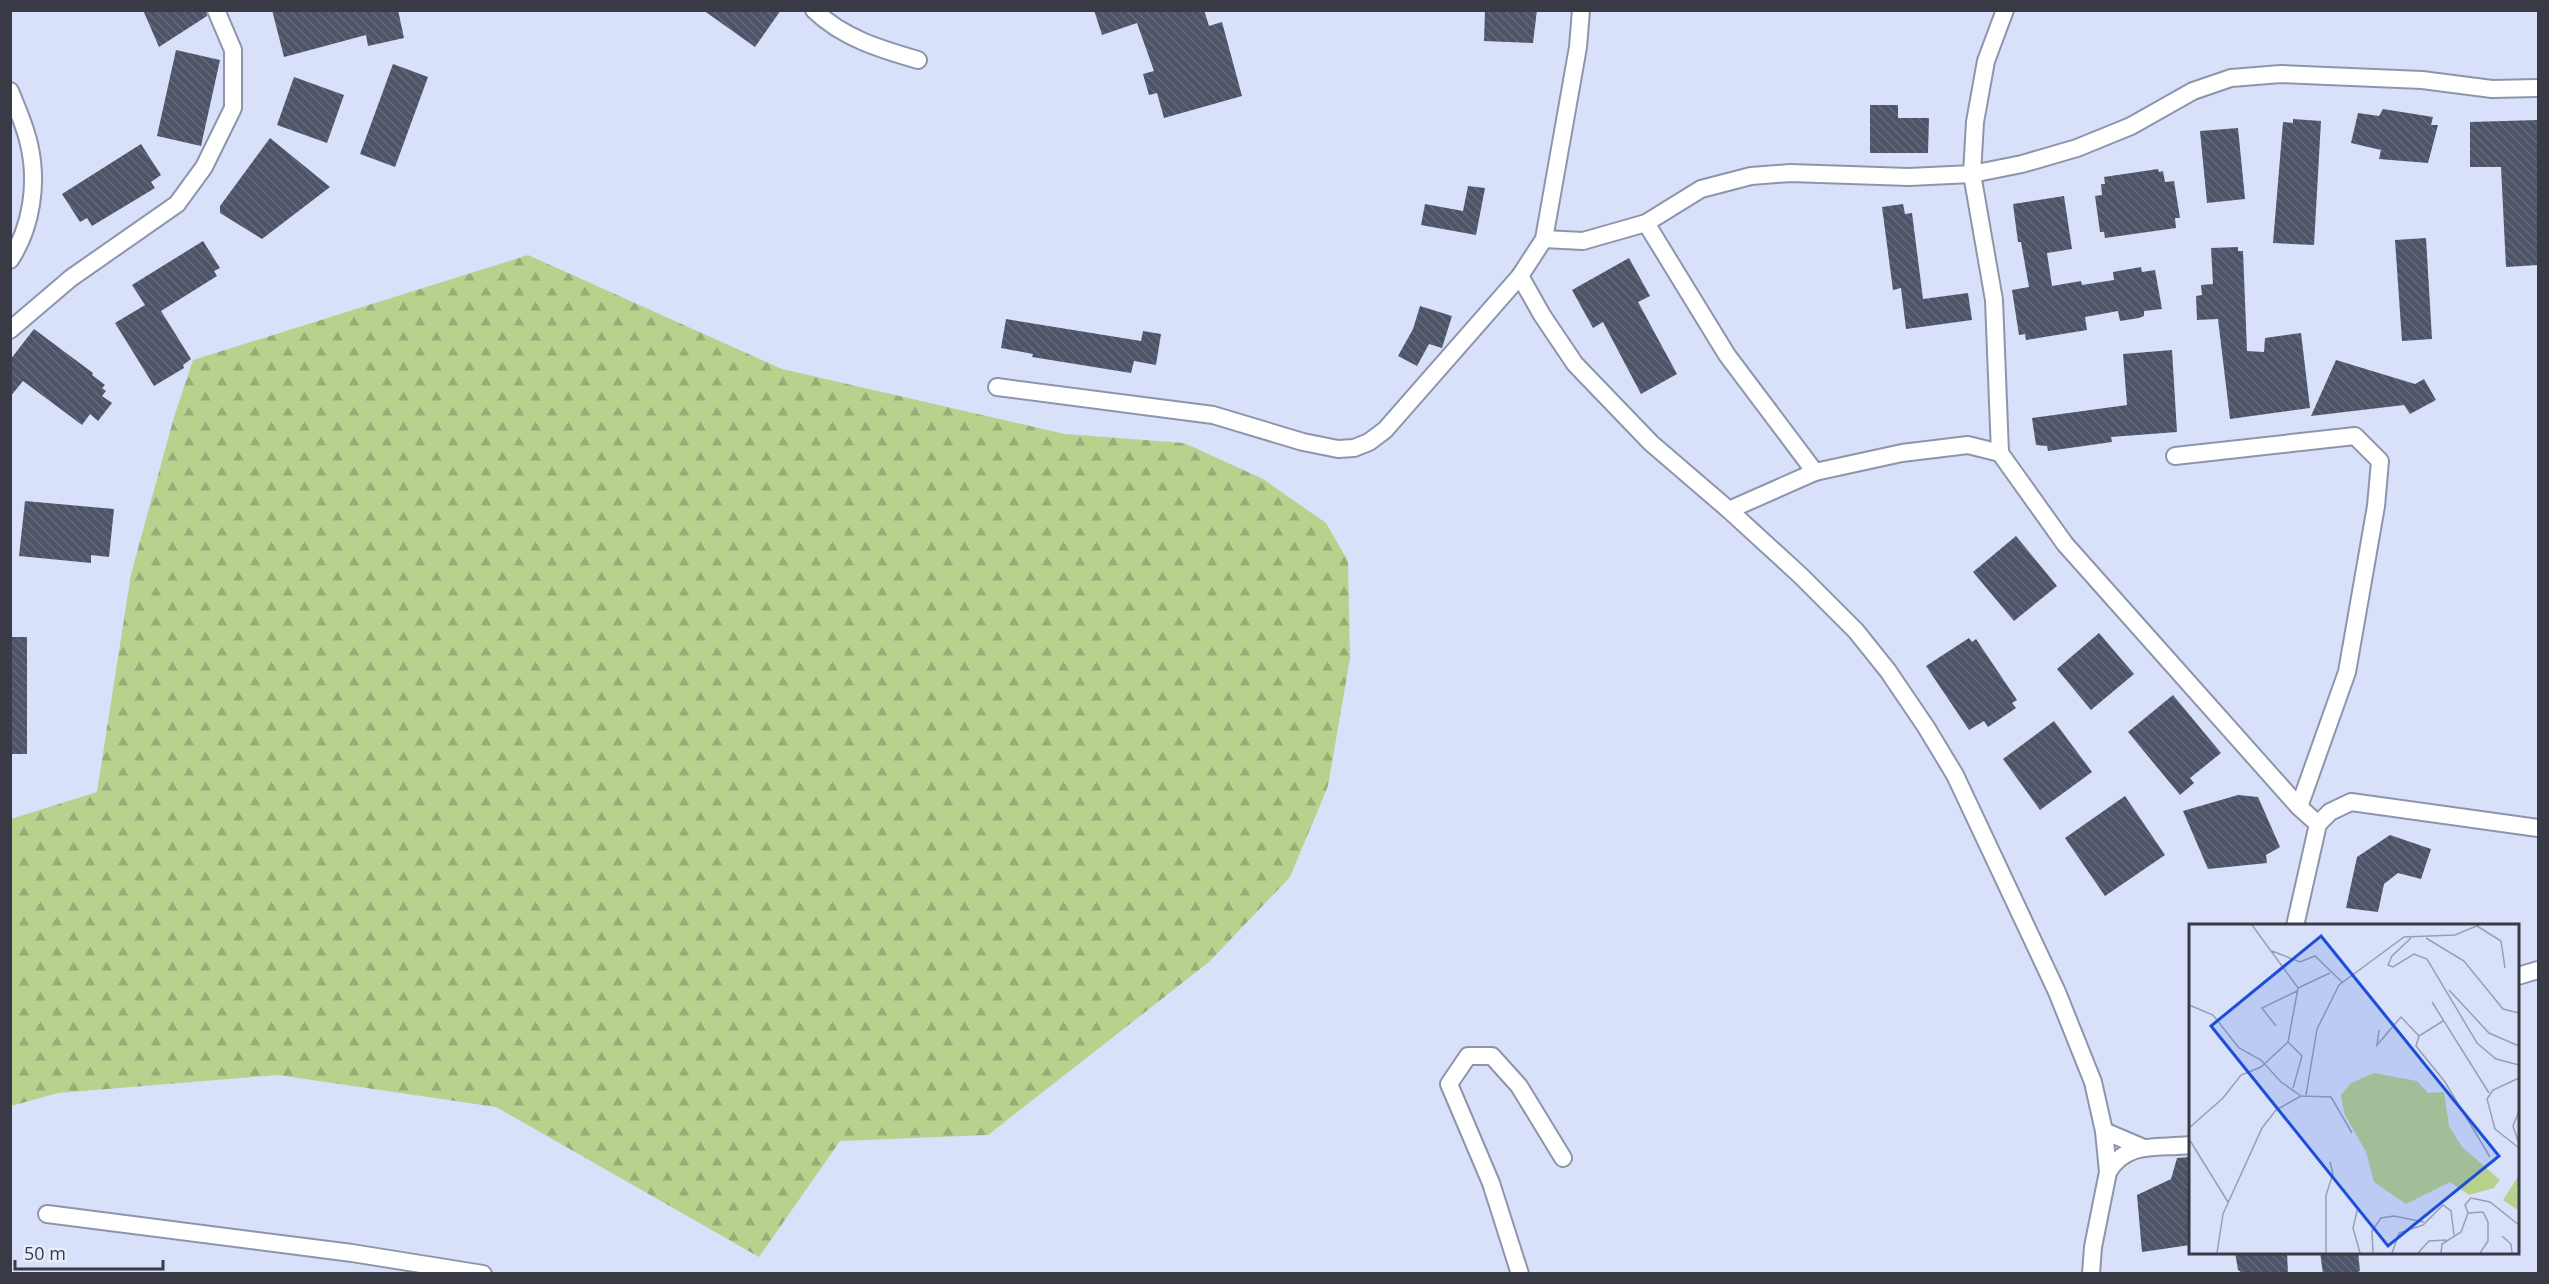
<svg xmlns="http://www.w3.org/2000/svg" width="2549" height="1284" viewBox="0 0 2549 1284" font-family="'Open Sans',sans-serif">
<defs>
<pattern id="forest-firs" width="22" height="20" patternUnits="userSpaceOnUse" patternTransform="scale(1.5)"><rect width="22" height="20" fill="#b8d28e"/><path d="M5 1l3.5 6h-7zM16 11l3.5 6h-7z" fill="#97ac76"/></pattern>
<pattern id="building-back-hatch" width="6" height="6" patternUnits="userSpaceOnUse" patternTransform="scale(1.5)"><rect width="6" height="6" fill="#4d5468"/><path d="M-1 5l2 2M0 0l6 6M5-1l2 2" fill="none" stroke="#656a7b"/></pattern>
</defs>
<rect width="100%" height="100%" fill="#d8e1f9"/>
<polygon fill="url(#forest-firs)" points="528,255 782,369 1065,434 1184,443 1263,479 1326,523 1348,561 1350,658 1328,786 1290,877 1209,962 988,1135 840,1141 759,1257 496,1107 278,1075 58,1093 11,1106 11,819 97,792 131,574 174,417 193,360"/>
<g fill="url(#building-back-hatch)">
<polygon points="143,10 206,10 207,16 159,47"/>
<polygon points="272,10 398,10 404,38 368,46 366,35 284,57"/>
<polygon points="703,10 781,10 755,47"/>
<polygon points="1094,10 1204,10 1209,26 1222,22 1242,96 1164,118 1157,93 1149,95 1143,74 1154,71 1137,23 1102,35"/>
<polygon points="1485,10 1537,10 1533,43 1484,41"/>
<polygon points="176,50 220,60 201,146 157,136"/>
<polygon points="393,64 428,77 395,167 360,154"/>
<polygon points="294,77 344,95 327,143 277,125"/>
<polygon points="1870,105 1898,105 1898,118 1929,118 1928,153 1870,153"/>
<polygon points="2383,109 2433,117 2431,125 2438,125 2428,163 2379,159 2381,150 2351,143 2358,113 2379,116"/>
<polygon points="2293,119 2321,121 2314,245 2273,243 2283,122 2293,123"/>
<polygon points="2538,120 2538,265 2506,267 2501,167 2470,167 2470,122"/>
<polygon points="2238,128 2245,199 2207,203 2200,131"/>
<polygon points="270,138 330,187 262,239 220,213 220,206"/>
<polygon points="141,144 161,175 151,182 155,188 92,226 87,218 80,222 62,194"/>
<polygon points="2158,169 2159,172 2163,171 2165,182 2174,181 2180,218 2175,218 2176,228 2105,238 2104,232 2100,232 2095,196 2102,195 2101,184 2105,184 2104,177"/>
<polygon points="1468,186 1485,188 1476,235 1421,225 1425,204 1463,211"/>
<polygon points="2064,196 2072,249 2047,253 2052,286 2081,281 2082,285 2114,280 2113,272 2141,267 2142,272 2155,270 2162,309 2144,311 2144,316 2139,318 2120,321 2118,311 2085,317 2087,330 2026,340 2025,334 2019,335 2012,290 2029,287 2021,242 2018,242 2013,204"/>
<polygon points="1903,204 1905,214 1912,213 1923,299 1968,293 1972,320 1906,329 1901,288 1893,290 1882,207"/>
<polygon points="2426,238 2432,339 2402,341 2395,240"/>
<polygon points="203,241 220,268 214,271 217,276 161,311 191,359 183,365 184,368 154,386 115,323 145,305 132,285"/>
<polygon points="2238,247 2238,251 2243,251 2247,351 2264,352 2265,338 2301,333 2310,408 2230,419 2218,319 2197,320 2196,296 2202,295 2201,285 2213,284 2211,248"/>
<polygon points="1629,258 1650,296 1638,302 1677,374 1641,394 1603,322 1593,328 1572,290"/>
<polygon points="1420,306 1452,316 1442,348 1429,344 1417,366 1398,356 1413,329"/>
<polygon points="1006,319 1141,341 1143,331 1161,334 1156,365 1134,361 1131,373 1032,357 1033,354 1001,348"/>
<polygon points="34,329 93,373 92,375 105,385 102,388 106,391 102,396 112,403 98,421 90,414 82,425 23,381 10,397 10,360"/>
<polygon points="2172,350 2177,432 2111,437 2112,442 2048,451 2047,446 2036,445 2032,418 2127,405 2123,354"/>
<polygon points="2336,360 2415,384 2424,379 2436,400 2410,414 2404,405 2311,416"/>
<polygon points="25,501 114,509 109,557 91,555 91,563 19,556"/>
<polygon points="2016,536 2057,586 2014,621 1973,572"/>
<polygon points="2099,633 2134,674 2091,710 2057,669"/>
<rect x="10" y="637" width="17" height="117"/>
<polygon points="1969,638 1972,642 1976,639 2017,700 2012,703 2016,708 1988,727 1984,721 1969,730 1926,666"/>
<polygon points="2173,695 2221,753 2190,778 2194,783 2180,795 2128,732"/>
<polygon points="2054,721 2092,772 2040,810 2003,759"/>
<polygon points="2238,795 2258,797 2280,847 2266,855 2267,863 2208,869 2183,811"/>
<polygon points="2125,796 2165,855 2105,896 2065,838"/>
<polygon points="2390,835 2431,849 2421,879 2398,873 2384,884 2378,912 2346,908 2357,857"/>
<polygon points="2190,1157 2190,1245 2142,1252 2137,1195 2171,1179 2177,1158"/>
<polygon points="2235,1252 2287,1252 2288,1274 2244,1274 2238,1270"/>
<polygon points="2320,1252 2358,1252 2360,1271 2353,1274 2323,1274"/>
</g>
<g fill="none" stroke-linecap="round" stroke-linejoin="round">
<defs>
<g id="street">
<path d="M814,10C843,38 880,49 918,60"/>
<path d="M10,91C17,108 25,126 29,144C38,182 32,227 10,260"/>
<polyline points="1646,223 1727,355 1815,472 1902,453 1968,445 2000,453 2065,544 2299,807 2318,824"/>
<polyline points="1544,239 1583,241 1646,223 1701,189 1751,176 1790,173 1909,177 1972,174 2022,164 2077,148 2131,126 2193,91 2231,78 2281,74 2422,80 2492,89 2538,88"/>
<polyline points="1520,276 1542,315 1575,364 1651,443 1729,510 1801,576 1856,631 1888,671 1926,727 1955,775 2057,992 2093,1082 2104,1131 2108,1172 2093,1247 2091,1274"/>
<polyline points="10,330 71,278 177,204 204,167 233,108 233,50 216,10"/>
<polyline points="997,387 1213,415 1303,442 1338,449 1354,448 1369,442 1385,430 1520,276 1544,239 1578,47 1581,10"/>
<polyline points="2000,453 1994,300 1972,174 1975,122 1986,61 2005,10"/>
<polyline points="2175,456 2355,436 2380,461 2376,506 2347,672 2299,807"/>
<polyline points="1729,510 1815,472"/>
<polyline points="2295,926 2318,824 2330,812 2351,802 2538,828"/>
<polyline points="2518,976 2538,970"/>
<polyline points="2104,1131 2144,1148"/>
<path d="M2108,1172C2127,1140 2158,1149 2190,1145"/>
<polyline points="47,1214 352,1253 483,1274"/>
<polyline points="1520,1274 1491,1183 1449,1084 1468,1056 1492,1056 1519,1086 1563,1158"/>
</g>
</defs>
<use href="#street" stroke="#8d95ab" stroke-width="20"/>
<use href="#street" stroke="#fff" stroke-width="16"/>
</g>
<g transform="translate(2189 924)">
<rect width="330" height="330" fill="#d8e1f9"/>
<path d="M185,149L228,157L239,169L255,168L260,202L273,223L311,256L305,264L280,271L261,258L217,280L185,258L177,228L155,189L152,171L162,159ZM330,251V287L314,276Z" fill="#b8d28e"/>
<path fill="none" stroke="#989fb1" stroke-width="1.5" d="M63,1L109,64M288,2L312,17L316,44M222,14L203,32L199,41L204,43L225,30L238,35L288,119L307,135L330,141M237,14L275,37L314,85L330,89M83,27L111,38L126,32L153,58M109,64L141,49M260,66L300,109L330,122M243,78L300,169M0,81L24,91L50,124L72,136L92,158L112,172M254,97L230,112L227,122L256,158L301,233M87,102L73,84L108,67M190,106L188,121L212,93L230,112M330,154L304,166L298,175L306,205L330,224M104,164L113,132L99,118L109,64M117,171L128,105L150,61L215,13L266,11L290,1M330,187L324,202L330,220M0,204L34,174L52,151L72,143L99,118M0,215L39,278M169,283L164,304L171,329M279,289L294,288L299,298V317L291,329M313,312L322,320L323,329M28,329L34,290L73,204L87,186L112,172L142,173L163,209M137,329V271L144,250L141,238M184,329L183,307L192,294L205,292L235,298M203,329L210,309L234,301L254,281L262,287L265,311M229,329L240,317L257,316M252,329L253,320L272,308L279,289L276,281L282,274L301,278L330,301"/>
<path fill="#1d4ed8" fill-opacity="0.15" stroke="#1d4ed8" stroke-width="3" d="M132,12L310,232L199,322L22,102Z"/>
<rect width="330" height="330" fill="none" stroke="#383b45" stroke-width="3"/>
</g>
<rect width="2549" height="1284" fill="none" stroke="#383b45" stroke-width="24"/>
<path d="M15 1260v9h148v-9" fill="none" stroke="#383b45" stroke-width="3"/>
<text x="24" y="1260" font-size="18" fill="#383b45" stroke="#e9eefd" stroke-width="4.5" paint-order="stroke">50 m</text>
</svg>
